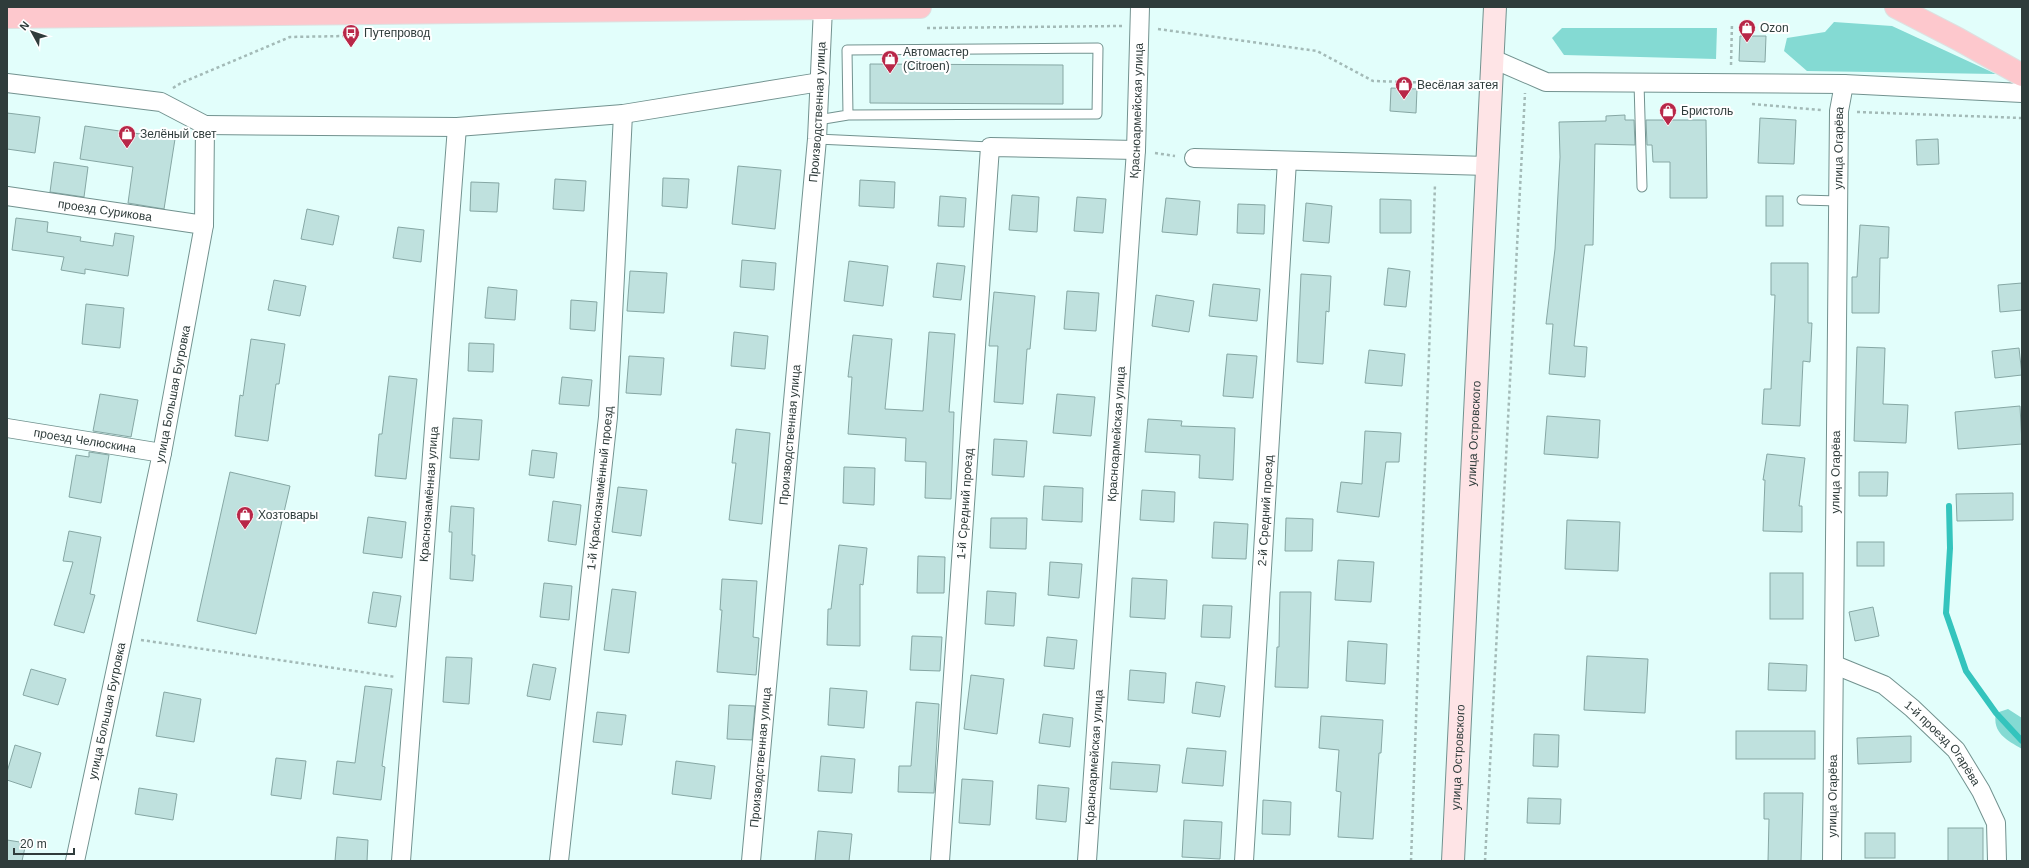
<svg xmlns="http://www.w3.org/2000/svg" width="2029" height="868" viewBox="0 0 2029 868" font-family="Helvetica,sans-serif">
<rect width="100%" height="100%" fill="#e2fefb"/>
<g fill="#84dad3">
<polygon points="1834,22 1892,26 1996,74 1807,71 1784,51 1787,38 1825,32"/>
<polygon points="1562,28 1717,28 1716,59 1564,55 1552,38"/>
<path d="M2008,709L2022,718V749C2007,740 1992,733 1996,713Z"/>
</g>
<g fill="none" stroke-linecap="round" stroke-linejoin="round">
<polyline stroke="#34c4bd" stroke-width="6" points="1949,506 1950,548 1946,613 1966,671 1996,713 2022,741"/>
</g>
<g fill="#bfe1de" stroke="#86a7a4">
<polygon points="1740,36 1766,36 1765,62 1739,61"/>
<polygon points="870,64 1063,65 1063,104 870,103"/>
<polygon points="1391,88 1417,89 1416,113 1390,111"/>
<polygon points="7,113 40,117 35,153 7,149"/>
<polygon points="1625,115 1625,120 1634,120 1635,145 1595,144 1593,245 1585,245 1574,346 1587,347 1585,377 1549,374 1553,324 1546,324 1555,249 1560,157 1559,122 1606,121 1606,116"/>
<polygon points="1760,118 1796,120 1794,164 1758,163"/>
<polygon points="1646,120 1706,120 1707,198 1670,198 1670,162 1653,162 1652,145 1647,145"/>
<polygon points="85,126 175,139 164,209 128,203 133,167 80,159"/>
<polygon points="1938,139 1939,164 1917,165 1916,140"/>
<polygon points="54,162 88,167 84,197 50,192"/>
<polygon points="738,166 781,170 775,229 732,224"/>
<polygon points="663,178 689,179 687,208 662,206"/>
<polygon points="555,179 586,181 584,211 553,209"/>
<polygon points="860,180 895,182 894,208 859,206"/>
<polygon points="471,182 499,183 497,212 470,211"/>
<polygon points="1012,195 1039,197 1037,232 1009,230"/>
<polygon points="940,196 966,198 964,227 938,226"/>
<rect x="1766" y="196" width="17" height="30"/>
<polygon points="1077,197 1106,199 1103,233 1074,231"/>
<polygon points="1166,198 1200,201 1197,235 1162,232"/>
<polygon points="1380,199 1411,200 1411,233 1380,233"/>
<polygon points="1306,203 1332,206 1329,243 1303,241"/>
<polygon points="1238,204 1265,205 1264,234 1237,233"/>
<polygon points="307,209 339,216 333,245 301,239"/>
<polygon points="16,218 48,222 47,232 81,237 80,241 113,246 115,233 134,236 128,276 85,269 85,274 61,270 64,257 12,250"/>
<polygon points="1860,225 1889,227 1888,258 1880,258 1879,313 1852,313 1852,277 1857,277"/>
<polygon points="398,227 424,230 421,262 393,258"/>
<polygon points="742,260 776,263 774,290 740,287"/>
<polygon points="849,261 888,266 883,306 844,301"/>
<polygon points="937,263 965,266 961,300 933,297"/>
<polygon points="1771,263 1808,263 1808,323 1812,323 1810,362 1803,361 1800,426 1762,424 1764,389 1771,389 1775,295 1771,295"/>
<polygon points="1388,268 1410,271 1406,307 1384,305"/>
<polygon points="630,271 667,273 664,313 627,311"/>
<polygon points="1301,274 1331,276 1329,312 1326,311 1323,364 1297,362"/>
<polygon points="274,280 306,286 300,316 268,310"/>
<polygon points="2022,283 2022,310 2000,312 1998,285"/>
<polygon points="1213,284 1260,289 1257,321 1209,316"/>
<polygon points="488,287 517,290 515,320 485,318"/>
<polygon points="1067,291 1099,293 1096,331 1064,329"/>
<polygon points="994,292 1035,296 1030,349 1027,349 1023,404 994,402 998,346 989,346"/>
<polygon points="1156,295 1194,301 1189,332 1152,326"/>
<polygon points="571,300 597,302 595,331 570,329"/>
<polygon points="86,304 124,308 120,348 82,344"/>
<polygon points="734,332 768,336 765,369 731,366"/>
<polygon points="929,332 955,334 949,412 954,412 951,499 925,498 926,462 905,461 906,438 848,434 852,377 848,377 853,335 892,339 885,409 923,411"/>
<polygon points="251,339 285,344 279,384 276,384 268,441 235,436 240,395 243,396"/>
<polygon points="469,343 494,344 493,372 468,371"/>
<polygon points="1857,347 1885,348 1883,404 1908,405 1906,443 1854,441"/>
<polygon points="2019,348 2022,375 1995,378 1992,351"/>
<polygon points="1369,350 1405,354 1402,386 1365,383"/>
<polygon points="1227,354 1257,356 1253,398 1223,396"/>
<polygon points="629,356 664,358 661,395 626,393"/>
<polygon points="389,376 417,379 406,479 375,476 379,434 382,434"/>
<polygon points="562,377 592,380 589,406 559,404"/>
<polygon points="100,394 138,400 131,437 93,431"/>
<polygon points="1057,394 1095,397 1091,436 1053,433"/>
<polygon points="2020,406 2022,444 1958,449 1955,412"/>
<polygon points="1547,416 1600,420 1598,458 1544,454"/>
<polygon points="453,418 482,420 479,460 450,458"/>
<polygon points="1148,419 1182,421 1181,426 1235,428 1233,480 1199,478 1200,455 1145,452"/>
<polygon points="736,429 770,433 762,524 729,520 736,463 732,463"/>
<polygon points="1365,431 1401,433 1399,462 1386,462 1379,517 1337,512 1341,482 1362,484"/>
<polygon points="994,439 1027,441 1024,477 992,475"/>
<polygon points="532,450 557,453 554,478 529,475"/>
<polygon points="89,452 109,455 101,503 69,497 76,455 89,457"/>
<polygon points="1767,454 1805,458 1799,506 1802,506 1802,532 1763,531 1765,480 1763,480"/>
<polygon points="844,467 875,468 874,505 843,503"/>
<polygon points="230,472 290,486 256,634 197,621"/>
<polygon points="1859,472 1888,472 1887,496 1859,496"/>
<polygon points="1044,486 1083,488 1082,522 1042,520"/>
<polygon points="618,487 647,490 641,536 612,532"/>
<polygon points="1142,490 1175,492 1174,522 1140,520"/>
<polygon points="2013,493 2013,520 1957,521 1956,494"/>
<polygon points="553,501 581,505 576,545 548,541"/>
<polygon points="451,506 474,508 472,555 475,555 473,581 450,579 452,532 449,532"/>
<polygon points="368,517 406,522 402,558 363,553"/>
<polygon points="991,518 1027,518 1026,549 990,548"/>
<polygon points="1286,518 1313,519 1312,551 1285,551"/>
<polygon points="1567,520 1620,522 1618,571 1565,569"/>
<polygon points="1214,522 1248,524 1246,559 1212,558"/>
<polygon points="69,531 101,537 90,594 95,595 84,633 54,625 73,562 63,561"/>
<rect x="1857" y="542" width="27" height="24"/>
<polygon points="839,545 867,548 863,585 860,584 860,646 827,645 828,609 831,609"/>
<polygon points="918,556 945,557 944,593 917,593"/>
<polygon points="1338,560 1374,562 1371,602 1335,600"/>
<polygon points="1050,562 1082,564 1079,598 1048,595"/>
<rect x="1770" y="573" width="33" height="46"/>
<polygon points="1132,578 1167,580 1165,619 1130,617"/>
<polygon points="722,579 757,581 753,637 759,638 756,675 717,672 722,610 720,610"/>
<polygon points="544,583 572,586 569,620 540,617"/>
<polygon points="612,589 636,592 629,653 604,650"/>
<polygon points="987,591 1016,593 1014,626 985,624"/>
<polygon points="373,592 401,596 396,627 368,623"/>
<polygon points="1280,592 1311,592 1308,688 1275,687 1277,647 1279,647"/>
<polygon points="1203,605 1232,606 1230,638 1201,637"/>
<polygon points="1873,607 1879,636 1855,641 1849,612"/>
<polygon points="912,636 942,637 940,671 910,670"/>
<polygon points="1047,637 1077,640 1074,669 1044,666"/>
<polygon points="1348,641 1387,644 1385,684 1346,681"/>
<polygon points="1587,656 1648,659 1645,713 1584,710"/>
<polygon points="446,657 472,658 469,704 443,702"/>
<polygon points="1769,663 1807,665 1806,691 1768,690"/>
<polygon points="533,664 556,668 550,700 527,696"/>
<polygon points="31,669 66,679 58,705 23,695"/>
<polygon points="1130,670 1166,673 1164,703 1128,700"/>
<polygon points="971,675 1004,679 997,734 964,729"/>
<polygon points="1196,682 1225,686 1220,717 1192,713"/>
<polygon points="365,686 392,689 382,766 385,767 381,800 333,794 337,761 355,763"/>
<polygon points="830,688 867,691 864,728 828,725"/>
<polygon points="164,692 201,699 194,742 156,736"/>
<polygon points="916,702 939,704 934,793 898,792 899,766 911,766"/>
<polygon points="729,705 755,706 752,740 727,739"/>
<polygon points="597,712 626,715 622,745 593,742"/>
<polygon points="1043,714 1073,718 1070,747 1039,743"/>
<polygon points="1321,716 1383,720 1381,753 1379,753 1373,839 1338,837 1341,792 1336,791 1339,750 1319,748"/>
<rect x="1736" y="731" width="79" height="28"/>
<polygon points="1534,734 1559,735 1558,767 1533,766"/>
<polygon points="1911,736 1911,762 1858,764 1857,738"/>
<polygon points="15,745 41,753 31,788 7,780 7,772"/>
<polygon points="1187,748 1226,751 1223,786 1182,783"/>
<polygon points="821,756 855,759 852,793 818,791"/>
<polygon points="276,758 306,761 301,799 271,795"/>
<polygon points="676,761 715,766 711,799 672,794"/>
<polygon points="1112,762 1160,765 1157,792 1110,789"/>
<polygon points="962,779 993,781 990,825 959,823"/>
<polygon points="1038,785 1069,788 1066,822 1036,819"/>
<polygon points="139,788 177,794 173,820 135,814"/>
<polygon points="1764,793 1803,793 1801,861 1768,861 1769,819 1764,819"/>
<polygon points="1528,798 1561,799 1560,824 1527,823"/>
<polygon points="1263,800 1291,802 1290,835 1262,834"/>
<polygon points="1184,820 1222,822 1220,859 1182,857"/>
<rect x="1948" y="828" width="35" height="33"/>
<polygon points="818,831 852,834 849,861 815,861"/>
<rect x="1865" y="833" width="30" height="25"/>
<polygon points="337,837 368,840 367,861 335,861"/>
<polygon points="7,840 26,843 22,861 7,861"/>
</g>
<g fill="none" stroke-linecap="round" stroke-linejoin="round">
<defs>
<g id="lane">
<polyline points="1639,83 1642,187"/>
<polyline points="818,120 848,115 1097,114 1098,48 847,50 848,115"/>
<polyline points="817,139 990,147"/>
<polyline points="1802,200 1839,201"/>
</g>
<g id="street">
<polyline points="1493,59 1546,82 1844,84 2022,93"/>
<polyline points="7,83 161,102 205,125 204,225 162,453 75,861"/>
<polyline points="205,125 457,127 623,114 820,82"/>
<polyline points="1194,158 1488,166"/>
<path id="s1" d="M7,196L204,225"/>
<path id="s2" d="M7,428L162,453"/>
<path id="s3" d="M1835,665L1884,685L1912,708L1956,750L1981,791L1996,823L1997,861"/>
<path id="s4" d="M401,861L457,127"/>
<path id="s5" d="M559,861L608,417L623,114"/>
<path id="s6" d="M751,861L817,139L823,8"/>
<path id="s7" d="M940,861L990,147L1136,150"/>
<path id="s8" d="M1087,861L1136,150L1140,7"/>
<path id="s9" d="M1244,861L1287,161"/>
<path id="s10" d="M1832,861L1839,111L1844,84"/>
</g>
<g id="secondary">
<path id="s11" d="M1453,861L1495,7"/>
</g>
<g id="primary">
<polyline points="1896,7 1958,39 2022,75"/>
<polyline points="7,17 920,7"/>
</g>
</defs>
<use href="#lane" stroke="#72928f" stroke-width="11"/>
<use href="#street" stroke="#72928f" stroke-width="20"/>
<use href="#secondary" stroke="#72928f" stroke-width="24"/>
<use href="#primary" stroke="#dee0e0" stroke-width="24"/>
<g stroke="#a3bab7" stroke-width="2.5" stroke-dasharray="3 3" stroke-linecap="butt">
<polyline points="927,28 1122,26"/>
<polyline points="1158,29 1317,51 1373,81 1470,84"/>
<polyline points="1731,65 1732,23"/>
<polyline points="173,88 181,83 290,37 346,36"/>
<polyline points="1752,104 1821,110"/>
<polyline points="1857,112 2022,118"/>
<polyline points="1155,153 1175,156"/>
<polyline points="141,640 396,677"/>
<polyline points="1411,861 1435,184"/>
<polyline points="1485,861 1525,93"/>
</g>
<use href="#lane" stroke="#fff" stroke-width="9"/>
<use href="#street" stroke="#fff" stroke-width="18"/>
<use href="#secondary" stroke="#fee4e6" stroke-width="22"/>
<use href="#primary" stroke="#fdc8cd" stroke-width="22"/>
</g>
<defs>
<symbol id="shop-pin" viewBox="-11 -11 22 30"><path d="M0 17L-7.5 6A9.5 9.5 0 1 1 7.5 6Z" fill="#b82748" stroke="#fff"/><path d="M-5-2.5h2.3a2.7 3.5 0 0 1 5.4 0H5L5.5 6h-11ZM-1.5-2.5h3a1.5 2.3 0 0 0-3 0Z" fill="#fff"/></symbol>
<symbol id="bus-pin" viewBox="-11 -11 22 30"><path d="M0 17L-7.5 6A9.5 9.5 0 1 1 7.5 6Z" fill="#b82748" stroke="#fff"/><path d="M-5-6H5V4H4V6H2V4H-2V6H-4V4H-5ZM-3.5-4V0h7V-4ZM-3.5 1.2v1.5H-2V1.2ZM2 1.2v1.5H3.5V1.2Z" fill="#fff"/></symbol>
</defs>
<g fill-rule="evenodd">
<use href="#shop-pin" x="1737" y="18" width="20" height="27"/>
<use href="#bus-pin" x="341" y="23" width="20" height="27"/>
<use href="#shop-pin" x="880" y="49" width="20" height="27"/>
<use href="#shop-pin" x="1394" y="75" width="20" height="27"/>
<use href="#shop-pin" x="1658" y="101" width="20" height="27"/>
<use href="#shop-pin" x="117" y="124" width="20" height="27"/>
<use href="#shop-pin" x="235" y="505" width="20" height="27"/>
</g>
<g text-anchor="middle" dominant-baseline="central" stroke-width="4" stroke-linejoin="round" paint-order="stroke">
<g font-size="12" fill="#2f3c3b" stroke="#fff" text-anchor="start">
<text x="1760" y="28">Ozon</text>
<text x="364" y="33">Путепровод</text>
<text x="903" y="52">Автомастер<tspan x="903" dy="14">(Citroen)</tspan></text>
<text x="1417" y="85">Весёлая затея</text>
<text x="1681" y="111">Бристоль</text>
<text x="140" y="134">Зелёный свет</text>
<text x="258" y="515">Хозтовары</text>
</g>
<g font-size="12" fill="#2f3c3b" stroke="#fff">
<text stroke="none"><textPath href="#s8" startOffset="752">Красноармейская улица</textPath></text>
<text stroke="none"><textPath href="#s6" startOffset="752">Производственная улица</textPath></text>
<text stroke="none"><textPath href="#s10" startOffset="713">улица Огарёва</textPath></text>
<text stroke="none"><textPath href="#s1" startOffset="99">проезд Сурикова</textPath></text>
<text transform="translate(173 394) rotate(-79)">улица Большая Бугровка</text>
<text stroke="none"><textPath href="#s8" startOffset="428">Красноармейская улица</textPath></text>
<text stroke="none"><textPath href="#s11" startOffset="428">улица Островского</textPath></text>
<text stroke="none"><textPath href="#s6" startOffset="428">Производственная улица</textPath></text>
<text stroke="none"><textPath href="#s2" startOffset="79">проезд Челюскина</textPath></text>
<text stroke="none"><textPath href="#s10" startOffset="389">улица Огарёва</textPath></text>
<text stroke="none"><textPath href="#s5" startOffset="375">1-й Краснознамённый проезд</textPath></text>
<text stroke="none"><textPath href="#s4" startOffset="368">Краснознамённая улица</textPath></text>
<text stroke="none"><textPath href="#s7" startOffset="358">1-й Средний проезд</textPath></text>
<text stroke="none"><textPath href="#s9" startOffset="351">2-й Средний проезд</textPath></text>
<text transform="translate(107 711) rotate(-78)">улица Большая Бугровка</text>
<text stroke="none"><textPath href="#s3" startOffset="136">1-й проезд Огарёва</textPath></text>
<text stroke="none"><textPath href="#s6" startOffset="104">Производственная улица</textPath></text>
<text stroke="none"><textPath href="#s8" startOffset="104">Красноармейская улица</textPath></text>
<text stroke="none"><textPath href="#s11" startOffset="104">улица Островского</textPath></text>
<text stroke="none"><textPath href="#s10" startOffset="65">улица Огарёва</textPath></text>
</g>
</g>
<rect width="2029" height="868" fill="none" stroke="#2f3c3b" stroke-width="16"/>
<g transform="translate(32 32) rotate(310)" stroke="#ffffff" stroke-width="3" paint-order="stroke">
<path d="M0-3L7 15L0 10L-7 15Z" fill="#2f3c3b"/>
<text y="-6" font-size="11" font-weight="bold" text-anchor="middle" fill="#2f3c3b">N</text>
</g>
<path d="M14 848v6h60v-6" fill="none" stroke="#2f3c3b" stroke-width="2"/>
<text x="20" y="848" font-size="12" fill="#2f3c3b" stroke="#ffffff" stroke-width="3" paint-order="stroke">20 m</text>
</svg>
